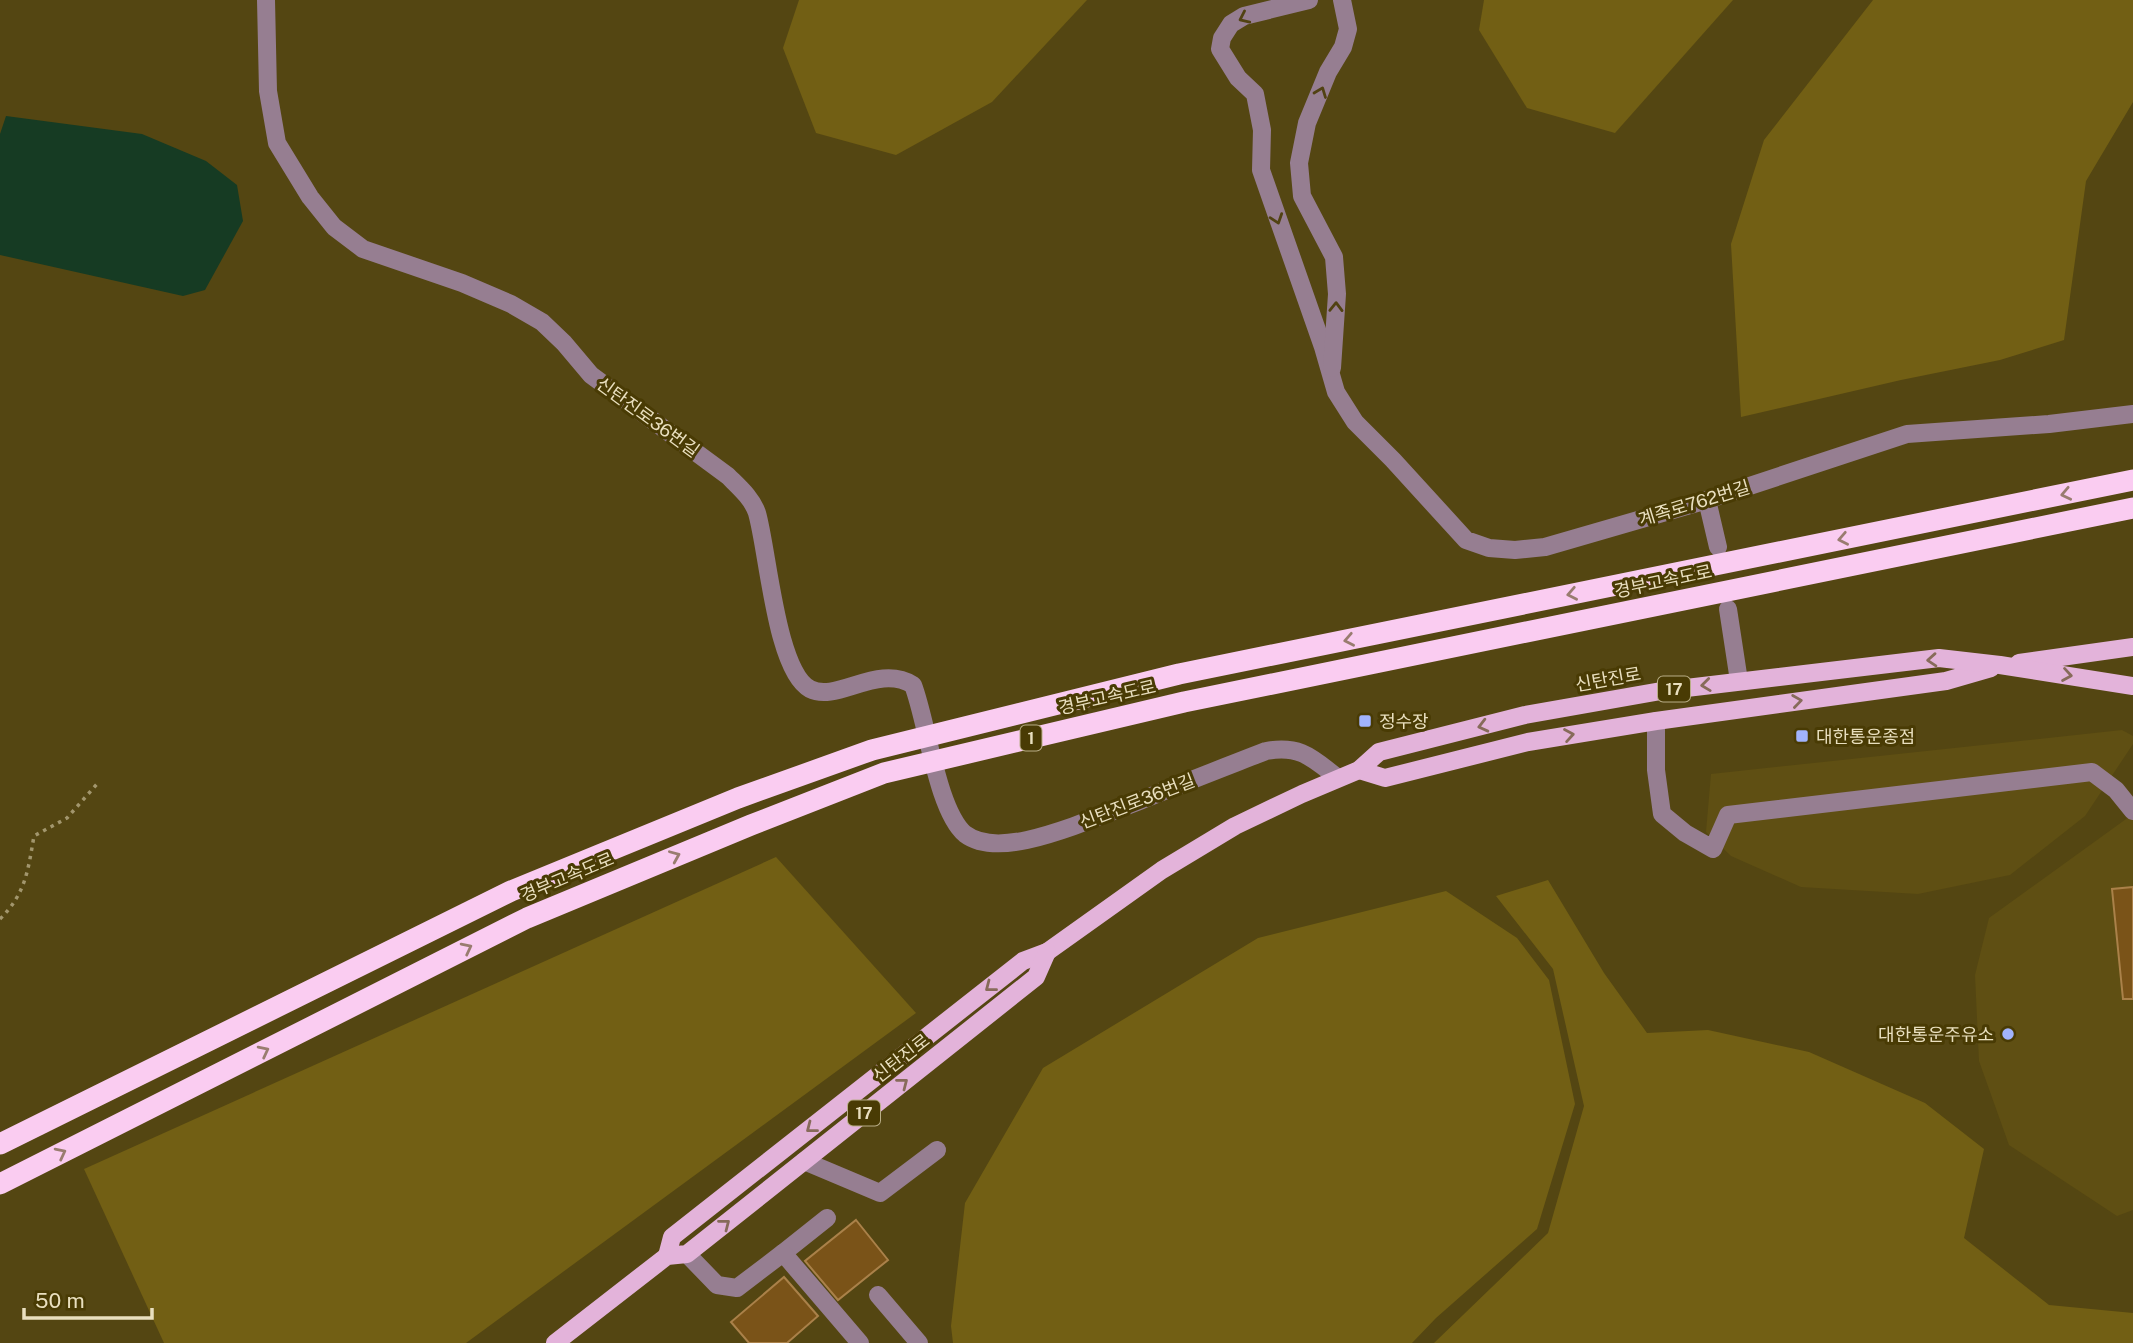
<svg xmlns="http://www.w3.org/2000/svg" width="2133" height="1343" viewBox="0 0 2133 1343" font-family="'Public Sans','Noto Sans KR',sans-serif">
<rect width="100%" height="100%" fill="#544612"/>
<g fill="#5f4f13">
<polygon points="2122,730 2133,736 2133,744 2085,816 2010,875 1918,894 1801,887 1731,856 1706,832 1711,774"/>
<polygon points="2133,814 2133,1210 2117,1216 2009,1145 1979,1061 1975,975 1989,918"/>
</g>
<g fill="#725f14">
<polygon points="799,0 1087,0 992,102 896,155 816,133 783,48"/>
<polygon points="1484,0 1733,0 1615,133 1527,108 1479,30"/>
<polygon points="1873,0 2133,0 2133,102 2086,181 2064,340 2000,360 1901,380 1741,417 1731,244 1764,140"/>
<polygon points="776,857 916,1013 466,1343 164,1343 84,1169"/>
<polygon points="1548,880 1604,973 1647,1033 1708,1030 1809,1052 1925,1103 1984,1149 1964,1238 2049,1305 2133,1313 2133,1343 1434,1343 1548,1233 1584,1106 1553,969 1496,896"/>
<polygon points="1446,891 1517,938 1549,980 1575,1104 1537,1229 1436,1318 1412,1343 953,1343 951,1326 965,1203 1043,1068 1258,938"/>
</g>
<polygon fill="#163b23" points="6,116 142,134 206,161 237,185 243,221 205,290 183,296 0,255 0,134"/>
<g fill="#7a5318" stroke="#aa8149" stroke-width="2">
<polygon points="2133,887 2133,999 2123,999 2112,889"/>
<polygon points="856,1220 888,1260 838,1300 805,1261"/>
<polygon points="784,1277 818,1316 787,1343 749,1343 731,1322"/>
</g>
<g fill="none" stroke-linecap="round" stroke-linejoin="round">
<path stroke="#a2966d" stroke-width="3.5" stroke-dasharray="3.5 5" stroke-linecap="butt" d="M0,919C26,893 28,870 34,836L67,818L97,784"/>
<g stroke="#967e91" stroke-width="18">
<path d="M266,0L268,91L277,143L310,197L334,227L363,249L462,283L511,304L542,322L564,343L591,375L728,476C739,487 752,498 757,513C768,551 776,671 810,689C837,703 878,663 913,685C927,721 937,810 965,834C982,847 1008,844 1027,840C1066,831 1105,814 1142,800C1183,783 1225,767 1266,751C1301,745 1312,758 1338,778"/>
<polyline points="1309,0 1244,16 1231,24 1222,38 1220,49 1238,78 1255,94 1262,130 1261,170 1323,347 1336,392 1355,422 1393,460 1466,540 1489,548 1515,550 1545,547 1707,500 1907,434 2049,424 2133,414"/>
<polyline points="1332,368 1337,294 1334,257 1302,196 1299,163 1307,123 1328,72 1343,47 1348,29 1342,0"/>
<polyline points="1707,500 1718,547"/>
<polyline points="1728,609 1739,681"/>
<polyline points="1656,721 1656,770 1662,814 1685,833 1713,849 1728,815 2092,772 2116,790 2133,811"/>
<polyline points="804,1161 880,1193 937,1150"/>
<polyline points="783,1253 827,1218"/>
<polyline points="687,1254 717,1285 737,1288 783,1253 860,1343"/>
<polyline points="878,1295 919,1343"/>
</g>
<g stroke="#e3b3da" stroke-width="18">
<polyline points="2019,663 2133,647"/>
<polyline points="1359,770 1385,778 1528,742 1656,721 1946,681 1991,668"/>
<polyline points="667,1256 672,1237 1023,961 1047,952 1162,870 1235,826 1302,794 1359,770 1379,752 1525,715 1661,691 1939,658 2000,665 2133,686"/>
<polyline points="555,1343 667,1256 687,1254 1036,977 1047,952"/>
</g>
<g stroke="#faccf1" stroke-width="21">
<polyline points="0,1144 511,891 738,798 872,750 1179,674 2133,480"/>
<polyline points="0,1184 527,918 751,825 884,773 1184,702 2133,508"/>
</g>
</g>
<defs><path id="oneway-chevron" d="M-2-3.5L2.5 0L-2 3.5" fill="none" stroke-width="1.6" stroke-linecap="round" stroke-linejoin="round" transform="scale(1.75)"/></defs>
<g stroke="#514212">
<use href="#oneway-chevron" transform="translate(1244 18) rotate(155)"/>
<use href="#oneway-chevron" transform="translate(1321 92) rotate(-69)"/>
<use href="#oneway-chevron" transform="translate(1277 219) rotate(71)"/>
<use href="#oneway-chevron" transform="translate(1336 307) rotate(-89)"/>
</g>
<g stroke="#997c6f">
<use href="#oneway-chevron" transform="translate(2066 494) rotate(168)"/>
<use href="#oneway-chevron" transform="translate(1843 539) rotate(169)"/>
<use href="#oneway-chevron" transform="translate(1572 594) rotate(169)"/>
<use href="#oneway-chevron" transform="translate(1349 640) rotate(169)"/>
<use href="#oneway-chevron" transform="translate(675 856) rotate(-23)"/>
<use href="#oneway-chevron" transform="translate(467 948) rotate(-27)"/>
<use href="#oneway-chevron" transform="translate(264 1051) rotate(-27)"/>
<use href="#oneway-chevron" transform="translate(61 1153) rotate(-27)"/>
</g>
<g stroke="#876b5a">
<use href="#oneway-chevron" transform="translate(1932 660) rotate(176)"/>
<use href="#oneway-chevron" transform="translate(2067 675) rotate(9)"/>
<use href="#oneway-chevron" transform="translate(1706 685) rotate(173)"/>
<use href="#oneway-chevron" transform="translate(1797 701) rotate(-8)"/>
<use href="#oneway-chevron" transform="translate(1483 726) rotate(166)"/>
<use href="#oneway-chevron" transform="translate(1569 735) rotate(-10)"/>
<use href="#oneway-chevron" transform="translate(990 987) rotate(142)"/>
<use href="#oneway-chevron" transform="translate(903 1083) rotate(-38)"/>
<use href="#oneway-chevron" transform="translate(811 1128) rotate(142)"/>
<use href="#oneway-chevron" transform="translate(725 1224) rotate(-38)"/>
</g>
<g fill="#a1b3fd" stroke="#493b04" stroke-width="2.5">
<rect x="1358" y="714" width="14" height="14" rx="3.5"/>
<rect x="1795" y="729" width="14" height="14" rx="3.5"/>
<circle cx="2008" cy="1034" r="7"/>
</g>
<g text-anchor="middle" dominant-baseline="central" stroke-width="6" stroke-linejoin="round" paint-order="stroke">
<g fill="#493b04" stroke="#b9ae87" stroke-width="2">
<rect x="1658" y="676.5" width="32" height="25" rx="5"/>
<rect x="1020.5" y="725.5" width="21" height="25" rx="5"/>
<rect x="848" y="1100.5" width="32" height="25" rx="5"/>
</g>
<g font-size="16" font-weight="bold" fill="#e9dfbf">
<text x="1674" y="689">17</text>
<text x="1031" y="738">1</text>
<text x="864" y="1113">17</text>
</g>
<g font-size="18" fill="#e9dfbf" stroke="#493b04">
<text transform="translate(648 417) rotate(36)">신탄진로36번길</text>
<text transform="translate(1694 503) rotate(-17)">계족로762번길</text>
<text transform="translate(1663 581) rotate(-12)">경부고속도로</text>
<text transform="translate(1608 679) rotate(-10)">신탄진로</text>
<text transform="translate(1107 697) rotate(-13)">경부고속도로</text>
<text transform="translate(1137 801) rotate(-21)">신탄진로36번길</text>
<text transform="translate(567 877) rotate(-23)">경부고속도로</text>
<text transform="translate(901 1058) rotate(-38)">신탄진로</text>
</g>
<g font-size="18" fill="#e9dfbf" stroke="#493b04" text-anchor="start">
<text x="1379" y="721">정수장</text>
<text x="1816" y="736">대한통운종점</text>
<text x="1994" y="1034" text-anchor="end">대한통운주유소</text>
</g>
</g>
<path d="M24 1308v10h128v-10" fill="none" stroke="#e9dfbf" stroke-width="3.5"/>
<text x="35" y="1308" font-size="21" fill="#e9dfbf" stroke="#493b04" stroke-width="5" paint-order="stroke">50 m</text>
</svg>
